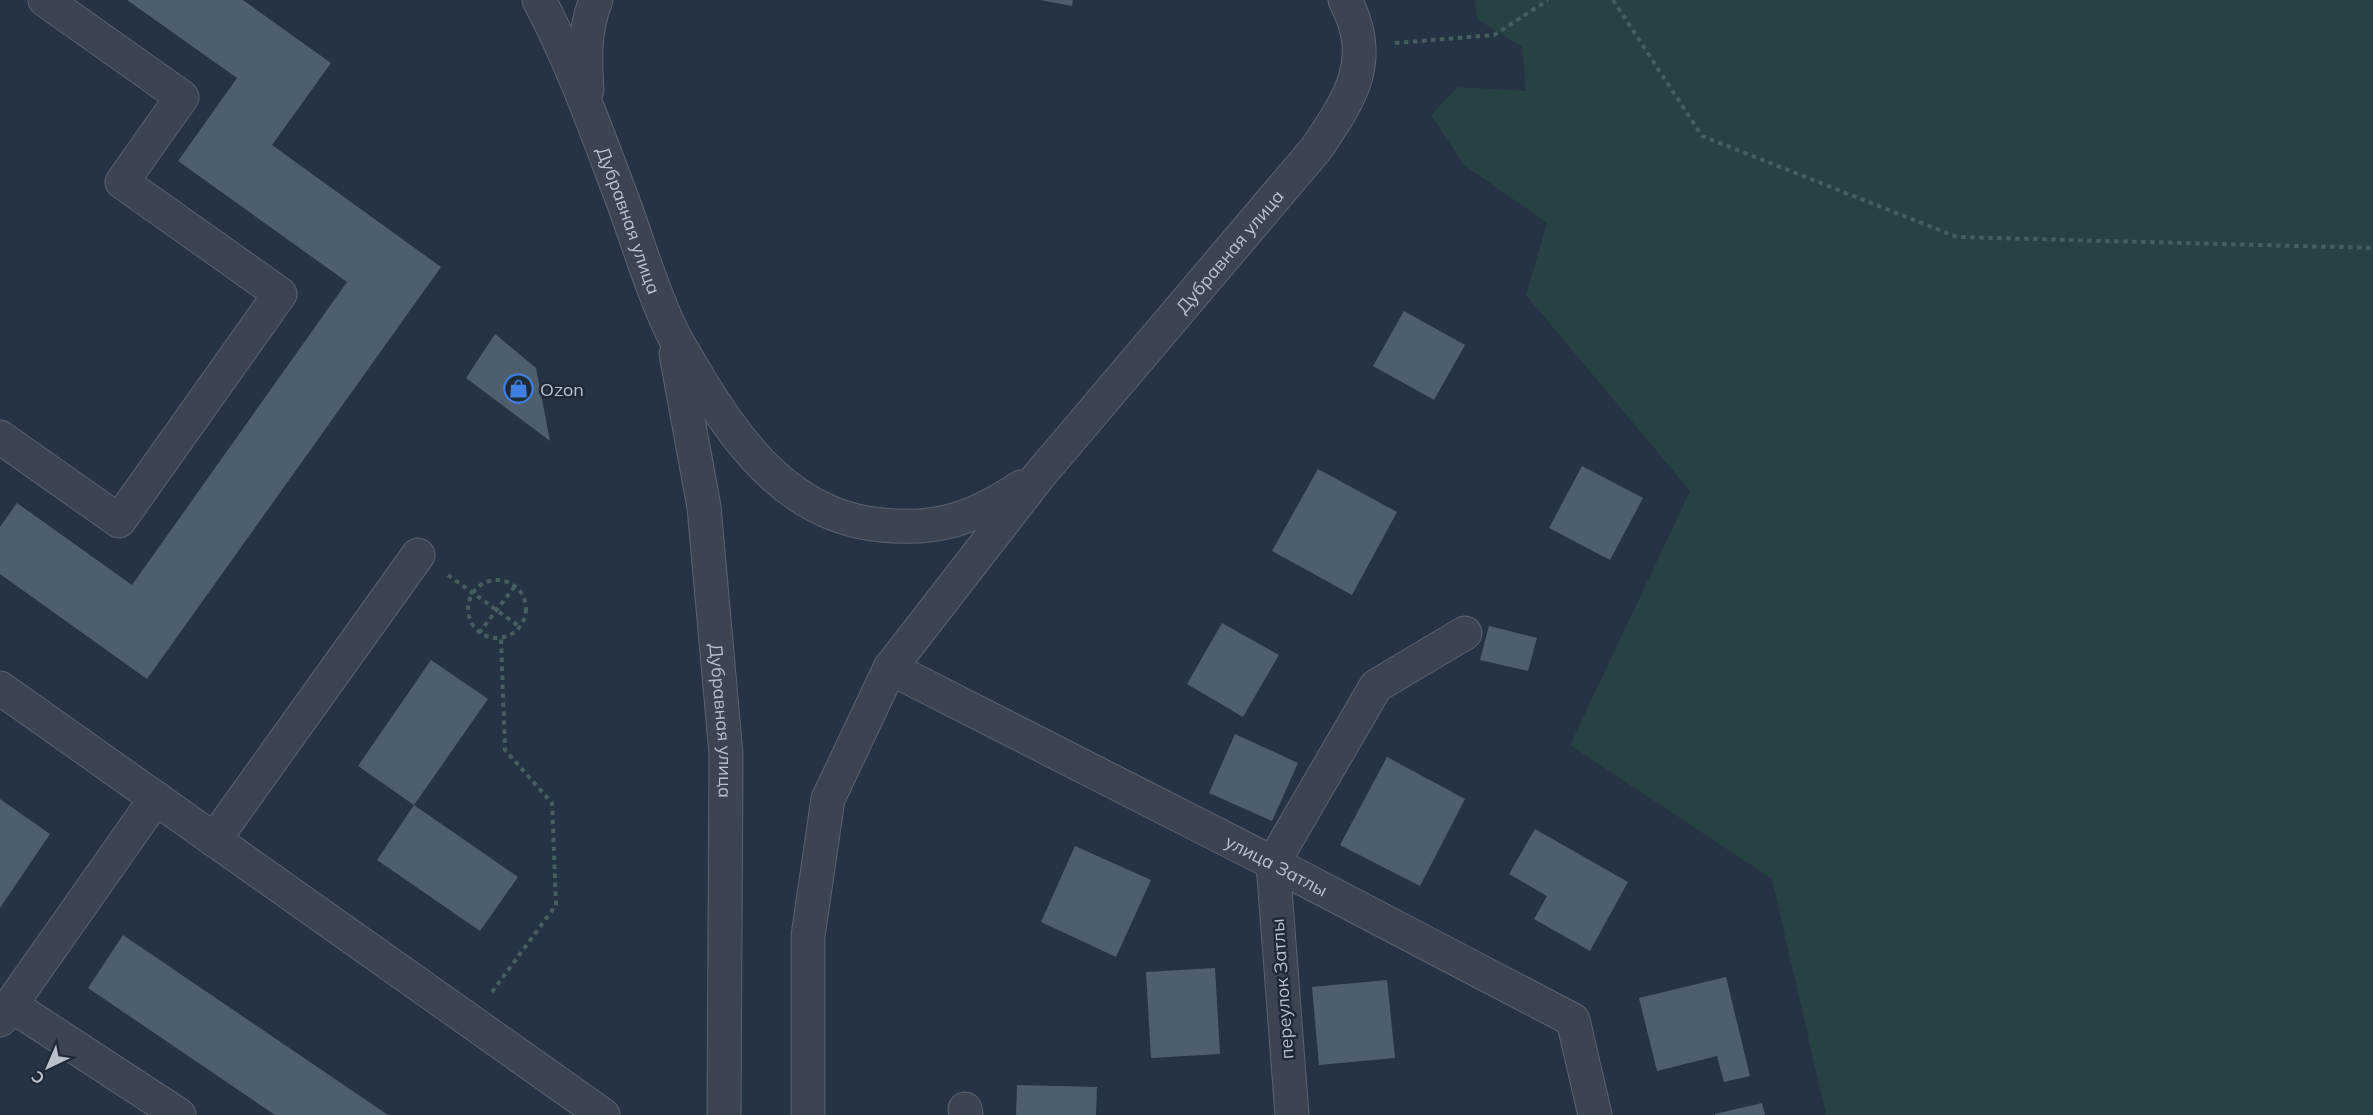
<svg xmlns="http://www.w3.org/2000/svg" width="2373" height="1115" viewBox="0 0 2373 1115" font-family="Mulish,sans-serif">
<rect width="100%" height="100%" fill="#263342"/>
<polygon fill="#284143" points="1474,0 2373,0 2373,1115 1826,1115 1772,879 1570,745 1690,491 1526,295 1547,223 1464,165 1431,115 1458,87 1526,91 1522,47 1477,19"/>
<g fill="#4f5e6d">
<polygon points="127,0 243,0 331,63 272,145 441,267 147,679 0,574 0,527 17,503 132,585 347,282 178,161 237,78"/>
<polygon points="1040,0 1073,0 1072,6"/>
<polygon points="1404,311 1465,345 1434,400 1373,366"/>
<polygon points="495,334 536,368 550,441 466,378"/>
<polygon points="1582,466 1643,498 1610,560 1549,528"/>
<polygon points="1318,469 1397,512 1352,595 1272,551"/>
<polygon points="1222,623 1279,655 1243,717 1187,684"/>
<polygon points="1489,626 1537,638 1528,671 1480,660"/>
<polygon points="431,660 488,699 414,805 358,766"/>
<polygon points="1235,734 1298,763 1272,821 1209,793"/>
<polygon points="1387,757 1465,799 1420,886 1340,845"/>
<polygon points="0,799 50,834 0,908"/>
<polygon points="414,805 518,877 480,931 377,860"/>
<polygon points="1535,829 1628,882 1590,951 1534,919 1547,896 1509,874"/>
<polygon points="1075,846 1151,880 1116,957 1041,922"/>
<polygon points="123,935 388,1115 275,1115 88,988"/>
<polygon points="1215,968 1220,1054 1151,1058 1146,972"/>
<polygon points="1726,977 1750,1076 1724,1082 1717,1056 1657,1071 1639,998"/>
<polygon points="1387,980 1395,1058 1319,1065 1312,987"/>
<polygon points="1017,1085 1097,1087 1096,1115 1016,1115"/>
<polygon points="1762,1103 1765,1115 1715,1115 1715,1114"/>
</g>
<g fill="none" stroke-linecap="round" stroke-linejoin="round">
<defs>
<g id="minor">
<path id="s1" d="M539,0C572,62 596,130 621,196C638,241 651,289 672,332C680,348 690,363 699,379C741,449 794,517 881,525C938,531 974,518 1021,487"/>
<path d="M587,90C585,59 584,29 596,0"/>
<path id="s2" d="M676,354L704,507L726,754L724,1115"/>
<polyline points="0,437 119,521 280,294 122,182 182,97 45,0"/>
<path id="s3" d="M890,668L1273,863L1573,1020L1595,1115"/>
<polyline points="0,688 603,1115"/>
<polyline points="214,840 418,555"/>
<polyline points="11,1005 179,1115"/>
<polyline points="0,1020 156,798"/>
<polyline points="965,1109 966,1115"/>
<path id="s4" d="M808,1115V936L828,799L890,668L1038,477L1316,149C1350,99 1377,60 1345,0"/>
<polyline points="1292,1115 1273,863 1376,686 1465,633"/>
</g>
</defs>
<use href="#minor" stroke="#59636f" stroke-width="35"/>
<g stroke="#475e60" stroke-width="4" stroke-dasharray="4.5 4.5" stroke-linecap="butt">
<polyline points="1613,0 1702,136 1957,237 2373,248"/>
<polyline points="1395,43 1494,35 1548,0"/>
<polyline points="448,575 520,627"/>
<circle cx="497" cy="609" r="29"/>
<polyline points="479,633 515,586"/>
<polyline points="492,992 556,905 552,803 505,750 501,639"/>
</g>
<use href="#minor" stroke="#3b4552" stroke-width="33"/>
</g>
<defs>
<symbol id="shop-ring" viewBox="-11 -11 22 22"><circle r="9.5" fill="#1f2a37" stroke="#3f7fe0" stroke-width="1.5"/><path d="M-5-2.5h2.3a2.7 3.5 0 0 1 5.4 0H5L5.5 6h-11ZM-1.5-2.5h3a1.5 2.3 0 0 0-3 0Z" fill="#3f7fe0"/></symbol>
</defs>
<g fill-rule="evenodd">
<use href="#shop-ring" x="502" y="372" width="33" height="33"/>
</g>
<g text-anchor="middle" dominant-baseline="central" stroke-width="5" stroke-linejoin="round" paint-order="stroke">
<g font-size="18" fill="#b8c0cc" stroke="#1f2a37">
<text stroke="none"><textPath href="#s1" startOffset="238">Дубравная улица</textPath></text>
<text stroke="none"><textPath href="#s4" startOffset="1000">Дубравная улица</textPath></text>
<text stroke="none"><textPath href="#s2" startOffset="370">Дубравная улица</textPath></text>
<text stroke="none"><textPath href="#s3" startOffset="434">улица Затлы</textPath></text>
<text transform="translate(1282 989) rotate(-94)">переулок Затлы</text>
</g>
<g font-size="18" fill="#b8c0cc" stroke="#1f2a37" text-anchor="start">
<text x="540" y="389">Ozon</text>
</g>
</g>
<g transform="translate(48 1067) rotate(224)" stroke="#1f2a37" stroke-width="4.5" paint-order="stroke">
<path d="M0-4.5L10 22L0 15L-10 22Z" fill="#b8c0cc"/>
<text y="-9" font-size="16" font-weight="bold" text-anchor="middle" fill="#b8c0cc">С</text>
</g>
</svg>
